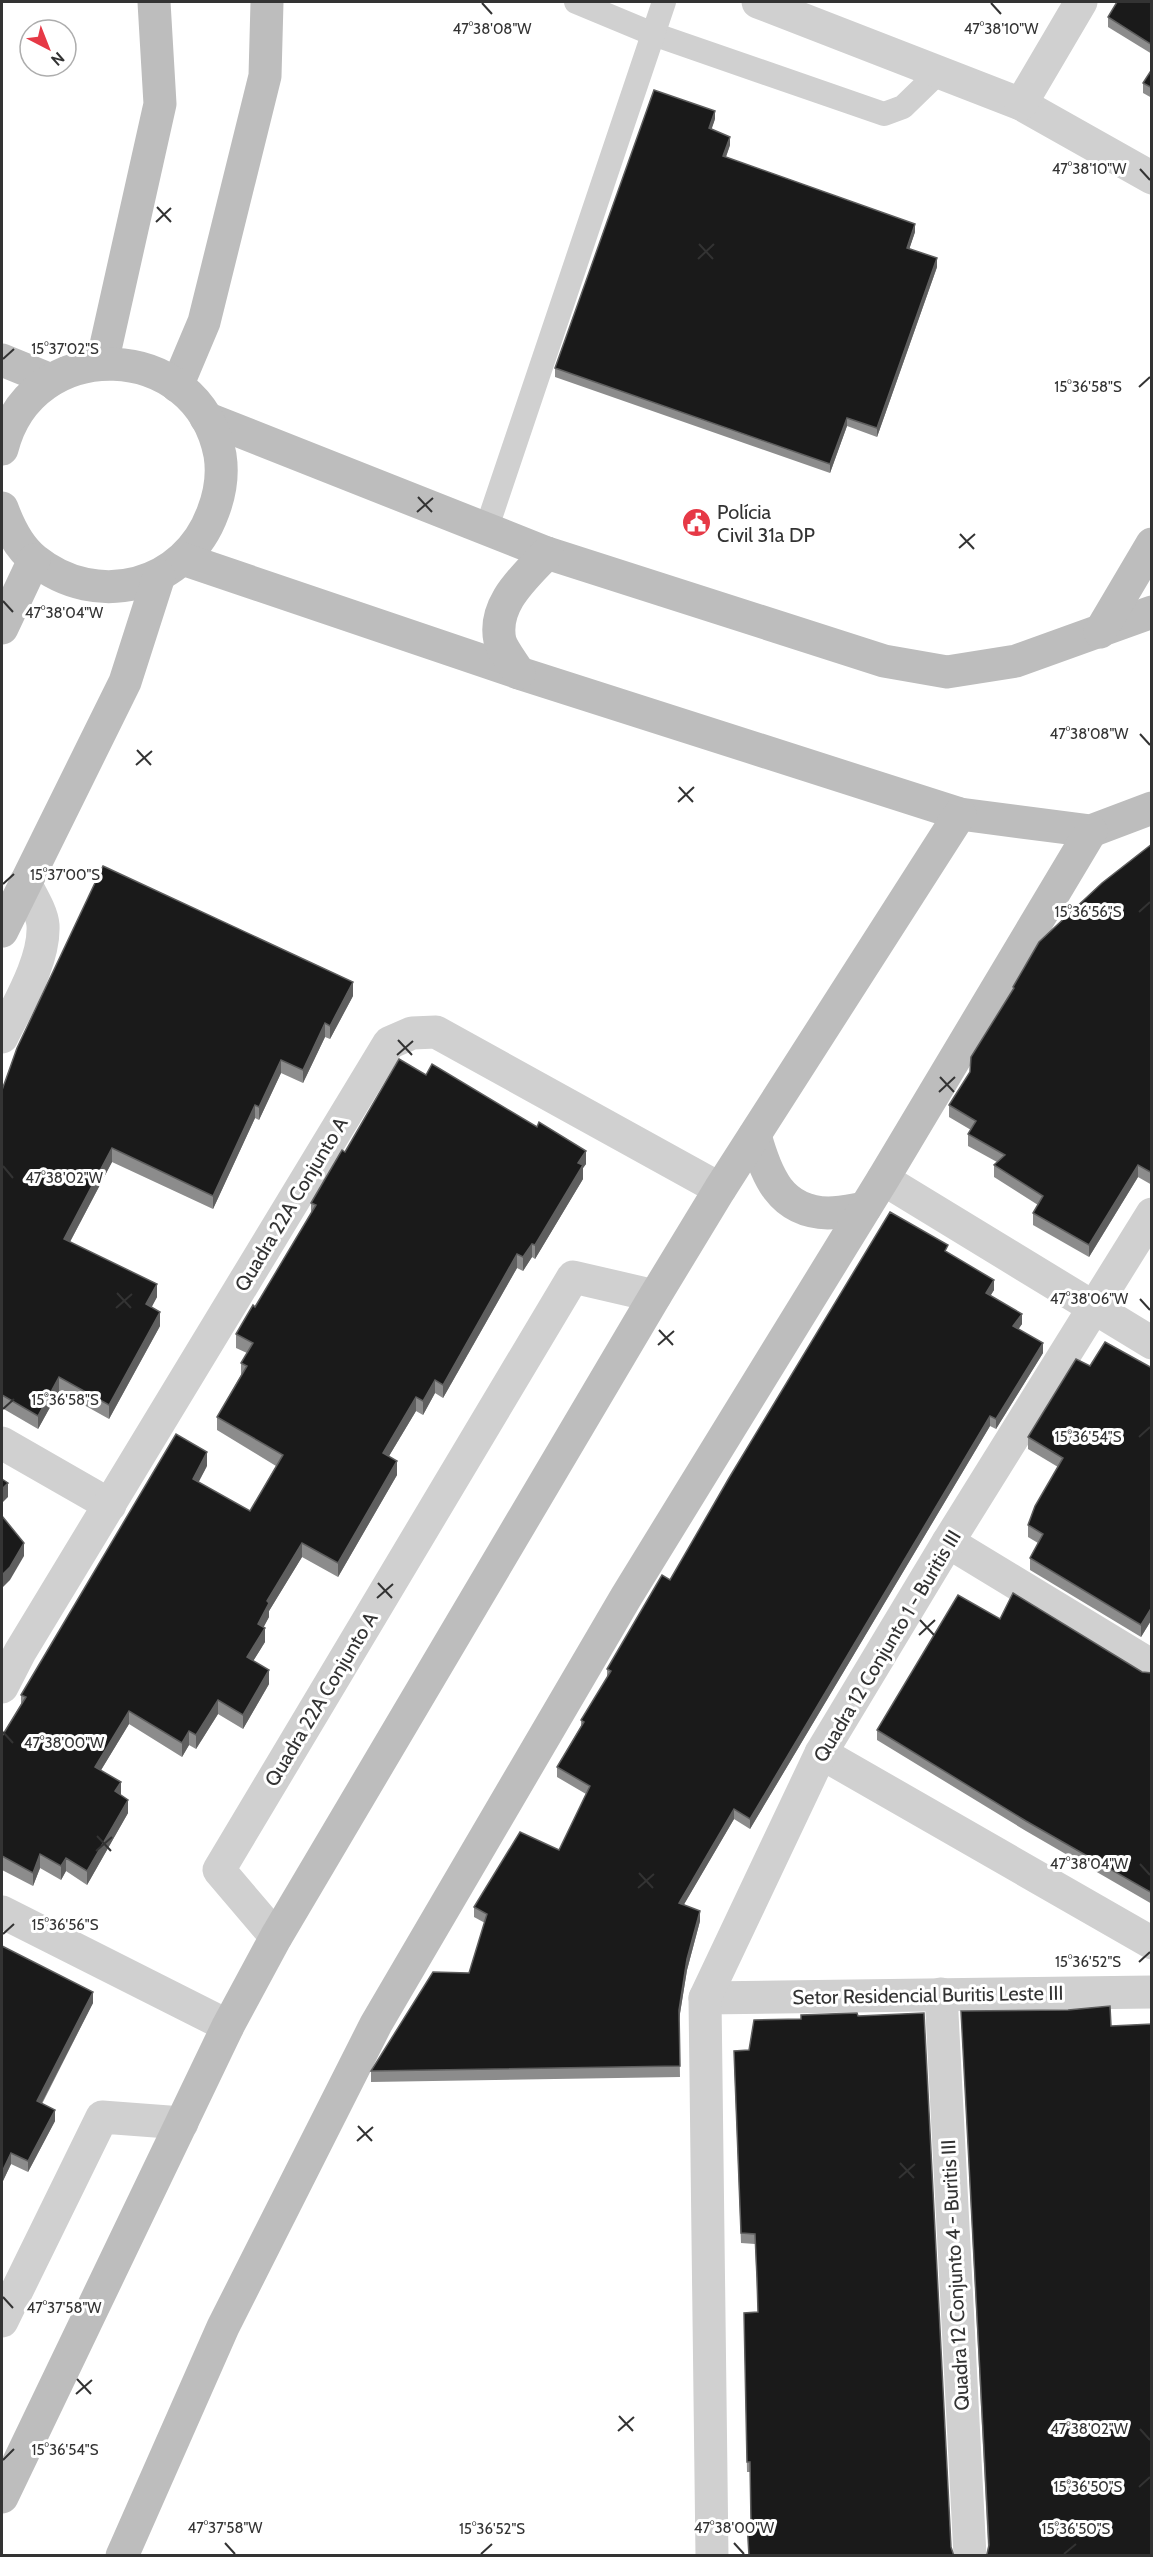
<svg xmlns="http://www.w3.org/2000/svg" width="1153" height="2557" viewBox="0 0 1153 2557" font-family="Cabin,sans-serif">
<rect width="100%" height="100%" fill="#fff"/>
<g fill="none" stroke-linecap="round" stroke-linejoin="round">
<g stroke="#d0d0d0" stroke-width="24">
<polyline points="576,2 653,34 884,114 903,107 939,72"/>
<polyline points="486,530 664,2"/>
</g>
<g stroke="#d0d0d0" stroke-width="33">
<polyline points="758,2 1021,104 1152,178"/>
<polyline points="1021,104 1081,2"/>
<path d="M2,1037C17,1006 45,961 43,925C42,912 31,895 25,883"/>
<polyline points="883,1179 1152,1343"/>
<polyline points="2,1443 110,1505"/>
<polyline points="948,1542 1152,1666"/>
<polyline points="2,1687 20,1652 389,1043 412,1033 436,1032 720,1189"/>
<polyline points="821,1753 1152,1943"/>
<polyline points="2,1912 228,2026"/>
<polyline points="276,1937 219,1870 573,1277 655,1296"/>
<polyline points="941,1994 970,2556"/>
<polyline points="705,1998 1152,1992"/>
<polyline points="2,2321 102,2117 182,2123"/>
<polyline points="712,2556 705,1998 821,1753 948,1542 1152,1214"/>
</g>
<g stroke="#bdbdbd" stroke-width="33">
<polyline points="2,360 51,380"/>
<polyline points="102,363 160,104 154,2"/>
<polyline points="177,386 204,322 265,76 267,2"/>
<polyline points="206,418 547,553 884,661 947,672 1016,661 1152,612"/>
<path d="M2,449C31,332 198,338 220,455C223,474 220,494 213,512C186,587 97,610 35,560C18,547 9,527 2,508"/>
<polyline points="183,559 519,673 960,814 1091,831 1152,808"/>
<polyline points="2,628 34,560"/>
<polyline points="1100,632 1152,544"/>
<path d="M519,673C514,664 503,651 500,641C492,604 525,577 547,553"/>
<polyline points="2,931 125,682 159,576"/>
<path d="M755,1135C766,1175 780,1212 828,1213C840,1213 853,1210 865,1208"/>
<polyline points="2,2497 228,2026 276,1937 655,1296 720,1189 960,814"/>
<polyline points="122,2556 223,2327 376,2024 626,1597 883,1179 1091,831"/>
</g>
</g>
<g fill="#8c8c8c">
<polygon points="1152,2 1152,54 1108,27 1108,17"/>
<polygon points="1152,69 1152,98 1143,93 1143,83"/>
<polygon points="715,119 711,129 730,145 726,157 915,232 909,249 937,267 877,437 847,426 830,473 555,377 555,368"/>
<polygon points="1152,844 1152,1185 1138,1177 1089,1257 1033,1225 1033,1213 1038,1205 994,1177 994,1165 997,1162 968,1146 968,1134 971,1130 949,1117 949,1105 970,1072 1013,991 1013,987"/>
<polygon points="353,996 330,1039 325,1037 303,1083 281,1073 259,1120 255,1118 213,1209 112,1162 70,1242 157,1297 151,1307 160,1326 109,1419 59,1391 38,1429 2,1408 2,1090"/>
<polygon points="426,1075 586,1164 583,1168 583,1179 535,1259 532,1257 523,1271 517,1268 443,1398 435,1393 423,1415 416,1411 389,1456 397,1475 338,1577 302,1557 269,1611 269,1617 263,1627 265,1642 253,1661 269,1684 243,1729 218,1714 196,1749 189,1745 182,1757 129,1724 101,1770 121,1795 128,1813 87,1885 66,1871 61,1880 40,1868 33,1886 2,1870 2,1736 21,1704 21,1695 207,1466 198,1482 250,1511 276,1466 217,1430 217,1417 241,1375 241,1363 247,1353 236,1348 236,1334 255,1307 311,1213 311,1203 345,1152"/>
<polygon points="948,1253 994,1290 990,1296 1022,1324 1018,1329 1043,1353 996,1429 990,1426 750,1829 734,1819 684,1904 700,1921 687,1970 679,2019 680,2077 371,2082 371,2071 469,1973 485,1923 474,1917 474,1907 559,1850 586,1794 557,1777 557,1767 581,1726 581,1720 607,1678 607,1669 670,1580"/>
<polygon points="1090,1366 1152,1368 1152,1619 1141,1637 1030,1570 1030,1558 1038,1543 1028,1537 1028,1525 1058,1467 1028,1449 1028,1437"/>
<polygon points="1000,1619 1142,1672 1152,1673 1152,1904 1026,1831 877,1740 877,1730"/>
<polygon points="2,1946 93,2003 42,2104 55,2121 28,2172 11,2164 2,2183"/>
<polygon points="961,2011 1111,2026 987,2554 988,2547"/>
<polygon points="734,2061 951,2547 751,2522 750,2472 747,2472 744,2313 758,2312 757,2289 755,2244 741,2243"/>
</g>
<g fill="#5f5f5f">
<polygon points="715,111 715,119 709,137 709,128"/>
<polygon points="730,137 730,145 723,165 723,156"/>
<polygon points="915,224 915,232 907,256 907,248"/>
<polygon points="937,258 937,267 877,437 877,428"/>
<polygon points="847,418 847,426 830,473 830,464"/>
<polygon points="353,982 353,996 330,1039 330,1026"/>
<polygon points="325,1023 325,1037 303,1083 303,1070"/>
<polygon points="281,1060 281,1073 259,1120 259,1107"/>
<polygon points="255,1105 255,1118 213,1209 213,1196"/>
<polygon points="112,1148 112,1162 64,1253 64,1239"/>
<polygon points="586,1151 586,1164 583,1168 583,1179 535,1259 535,1245 578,1163"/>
<polygon points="1138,1165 1138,1177 1089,1257 1089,1245"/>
<polygon points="532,1244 532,1257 523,1271 523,1257"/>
<polygon points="517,1254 517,1268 443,1398 443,1385"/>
<polygon points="994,1280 994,1290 986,1303 986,1293"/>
<polygon points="157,1284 157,1297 146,1318 146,1304"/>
<polygon points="160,1312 160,1326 109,1419 109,1405"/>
<polygon points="1022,1314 1022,1324 1013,1337 1013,1326"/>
<polygon points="1043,1343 1043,1353 996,1429 996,1419"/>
<polygon points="59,1377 59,1391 38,1429 38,1416"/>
<polygon points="435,1380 435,1393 423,1415 423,1401"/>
<polygon points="416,1397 416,1411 383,1466 383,1453"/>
<polygon points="990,1416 990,1426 750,1829 750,1819"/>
<polygon points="207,1452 207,1466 193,1493 193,1479"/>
<polygon points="397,1461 397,1475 338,1577 338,1563"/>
<polygon points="8,1483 8,1497 2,1503 2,1489"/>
<polygon points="24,1543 24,1556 10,1580 2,1588 2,1575"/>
<polygon points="302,1543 302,1557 269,1611 269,1617 258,1638 258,1624 267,1601"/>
<polygon points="1152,1607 1152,1619 1141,1637 1141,1625"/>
<polygon points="265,1628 265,1642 247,1671 247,1657"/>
<polygon points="269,1670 269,1684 243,1729 243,1715"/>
<polygon points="218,1700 218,1714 196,1749 196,1735"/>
<polygon points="129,1711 129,1724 95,1780 95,1767"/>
<polygon points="189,1731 189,1745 182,1757 182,1743"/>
<polygon points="121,1782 121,1796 115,1791"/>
<polygon points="128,1800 128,1813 87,1885 87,1871"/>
<polygon points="734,1809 734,1819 679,1913 679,1903"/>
<polygon points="40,1854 40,1868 33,1886 33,1873"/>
<polygon points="66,1858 66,1871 61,1880 61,1866"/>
<polygon points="700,1911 700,1921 687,1970 679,2020 679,2010 687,1959"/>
<polygon points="93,1992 93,2003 37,2112 37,2101"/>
<polygon points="55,2110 55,2121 28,2172 28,2161"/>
<polygon points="11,2153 11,2164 2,2183 2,2172"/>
</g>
<g fill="#1a1a1a" stroke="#5f5f5f" stroke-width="1.5">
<polygon points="1117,2 1152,2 1152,45 1108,17"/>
<polygon points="1152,69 1152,88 1143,83"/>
<polygon points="654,90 715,111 709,128 730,137 723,156 915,224 907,248 937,258 877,428 847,418 830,464 555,368"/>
<polygon points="1152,844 1152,1173 1138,1165 1089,1245 1033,1213 1043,1196 994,1165 1005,1155 968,1134 976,1121 949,1105 970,1072 971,1057 1014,988 1013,987 1039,942 1102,883"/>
<polygon points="103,866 353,982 330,1026 325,1023 303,1070 281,1060 259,1107 255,1105 213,1196 112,1148 64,1239 157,1284 146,1304 160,1312 109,1405 59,1377 38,1416 2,1395 2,1090 6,1079 17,1048"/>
<polygon points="399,1059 426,1075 432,1064 537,1127 539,1122 586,1151 578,1163 583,1165 535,1245 532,1244 523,1257 517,1254 443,1385 435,1380 423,1401 416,1397 383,1453 397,1461 338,1563 302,1543 267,1601 269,1603 258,1624 265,1628 247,1657 269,1670 243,1715 218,1700 196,1735 189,1731 182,1743 129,1711 95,1767 121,1782 115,1791 128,1800 87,1871 66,1858 61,1866 40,1854 33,1873 2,1856 2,1736 26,1697 21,1695 176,1434 207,1452 193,1479 250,1511 283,1455 217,1417 247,1366 241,1363 253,1343 236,1334 253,1305 255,1307 316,1205 311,1203 342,1150 345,1152"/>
<polygon points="890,1212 948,1245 945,1251 994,1280 986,1293 1022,1314 1013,1326 1043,1343 996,1419 990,1416 750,1819 734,1809 679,1903 700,1911 687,1959 679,2010 680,2066 371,2071 433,1972 469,1973 487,1914 474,1907 520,1832 559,1850 590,1786 557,1767 584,1722 581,1720 611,1671 607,1669 662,1575 670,1580 729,1478"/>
<polygon points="1105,1342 1152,1368 1152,1607 1141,1625 1030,1558 1043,1534 1028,1525 1035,1506 1063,1458 1028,1437 1076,1359 1090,1366"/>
<polygon points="2,1479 8,1483 2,1489"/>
<polygon points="2,1516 24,1543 10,1567 2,1575"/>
<polygon points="1013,1593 1142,1672 1152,1673 1152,1893 1026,1821 877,1730 958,1595 1000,1619"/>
<polygon points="2,1946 93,1992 37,2101 55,2110 28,2161 11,2153 2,2172"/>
<polygon points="1110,2006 1111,2026 1152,2024 1152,2556 985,2556 987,2554 989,2545 961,2011 1068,2010"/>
<polygon points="857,2013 858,2016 924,2013 951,2547 954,2556 749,2556 747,2522 751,2522 750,2462 747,2462 744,2313 758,2312 757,2278 755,2234 741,2233 734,2051 749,2050 754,2020 801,2019 801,2015"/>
</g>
<path fill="none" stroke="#333" stroke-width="2" d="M482,3L492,14M991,3L1001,14M1140,169L1150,180M157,207L171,222M156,222L171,208M699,244L713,259M698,259L714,244M3,359L14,349M1139,387L1150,377M418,497L432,512M417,512L433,498M960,534L974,549M959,548L975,534M3,601L13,612M1140,734L1150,745M137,750L151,765M136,765L152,751M679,787L693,802M678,802L694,787M3,884L14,874M1139,912L1150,902M398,1040L412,1055M397,1055L413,1041M940,1077L954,1092M939,1092L955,1077M3,1166L13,1178M117,1293L131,1308M1140,1299L1150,1310M116,1308L132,1294M659,1330L673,1345M658,1345L674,1331M3,1409L14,1399M1139,1437L1150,1427M378,1583L392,1598M377,1598L393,1584M920,1620L934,1635M919,1635L935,1620M3,1732L13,1743M97,1836L111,1851M96,1851L112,1837M1140,1864L1150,1875M639,1873L653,1888M638,1888L654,1874M3,1934L14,1924M1139,1962L1150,1952M358,2126L372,2141M357,2141L373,2127M900,2163L914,2178M899,2178L915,2164M3,2297L13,2308M77,2379L91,2394M76,2394L92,2380M619,2416L633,2431M1140,2429L1150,2440M618,2431L634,2417M3,2460L14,2449M1139,2487L1150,2477M225,2543L235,2554M734,2543L744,2554M481,2554L492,2544M1064,2554L1076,2544"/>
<defs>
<symbol id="civic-disc" viewBox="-11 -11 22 22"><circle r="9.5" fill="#e63946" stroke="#fff"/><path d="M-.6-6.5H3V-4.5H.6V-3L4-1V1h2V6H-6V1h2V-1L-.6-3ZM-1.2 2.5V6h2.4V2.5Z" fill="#fff"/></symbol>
</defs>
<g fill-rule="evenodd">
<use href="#civic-disc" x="680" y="506" width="33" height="33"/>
</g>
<g text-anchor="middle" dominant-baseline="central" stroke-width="6" stroke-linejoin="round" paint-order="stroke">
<g font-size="20" fill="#333" stroke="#fff" text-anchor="start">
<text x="717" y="512">Polícia<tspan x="717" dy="23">Civil 31a DP</tspan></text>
</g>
<g font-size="20" fill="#333" stroke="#fff">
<text transform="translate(291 1204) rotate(-59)">Quadra 22A Conjunto A</text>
<text transform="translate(887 1646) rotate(-59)">Quadra 12 Conjunto 1 - Buritis III</text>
<text transform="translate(321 1699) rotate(-59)">Quadra 22A Conjunto A</text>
<text transform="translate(928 1995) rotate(-1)">Setor Residencial Buritis Leste III</text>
<text transform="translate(955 2275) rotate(-93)">Quadra 12 Conjunto 4 - Buritis III</text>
</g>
</g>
<g font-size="15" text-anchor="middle" fill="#333" stroke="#fff" stroke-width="6" stroke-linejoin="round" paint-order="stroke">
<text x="492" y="34">47°38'08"W</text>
<text x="1001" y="34">47°38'10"W</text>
<text x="1089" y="174">47°38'10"W</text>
<text x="65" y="354">15°37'02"S</text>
<text x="1088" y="392">15°36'58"S</text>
<text x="64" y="618">47°38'04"W</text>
<text x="1089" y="739">47°38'08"W</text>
<text x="65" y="880">15°37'00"S</text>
<text x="1088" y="917">15°36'56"S</text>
<text x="64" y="1183">47°38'02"W</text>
<text x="1089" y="1304">47°38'06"W</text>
<text x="65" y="1405">15°36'58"S</text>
<text x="1088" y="1442">15°36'54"S</text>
<text x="64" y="1748">47°38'00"W</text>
<text x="1089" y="1869">47°38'04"W</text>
<text x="65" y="1930">15°36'56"S</text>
<text x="1088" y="1967">15°36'52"S</text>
<text x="64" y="2313">47°37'58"W</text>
<text x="1089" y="2434">47°38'02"W</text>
<text x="65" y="2455">15°36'54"S</text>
<text x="1088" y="2492">15°36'50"S</text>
<text x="225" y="2533">47°37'58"W</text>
<text x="734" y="2533">47°38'00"W</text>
<text x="492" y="2534">15°36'52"S</text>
<text x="1076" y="2534">15°36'50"S</text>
</g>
<rect width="1153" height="2557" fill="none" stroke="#333333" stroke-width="6"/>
<g transform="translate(48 48) rotate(138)"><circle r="28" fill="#ffffff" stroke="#adadad" stroke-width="1.5"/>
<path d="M0-4.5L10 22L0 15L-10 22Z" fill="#e63946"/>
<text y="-9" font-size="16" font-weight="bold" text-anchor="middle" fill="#333333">N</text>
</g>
</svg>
